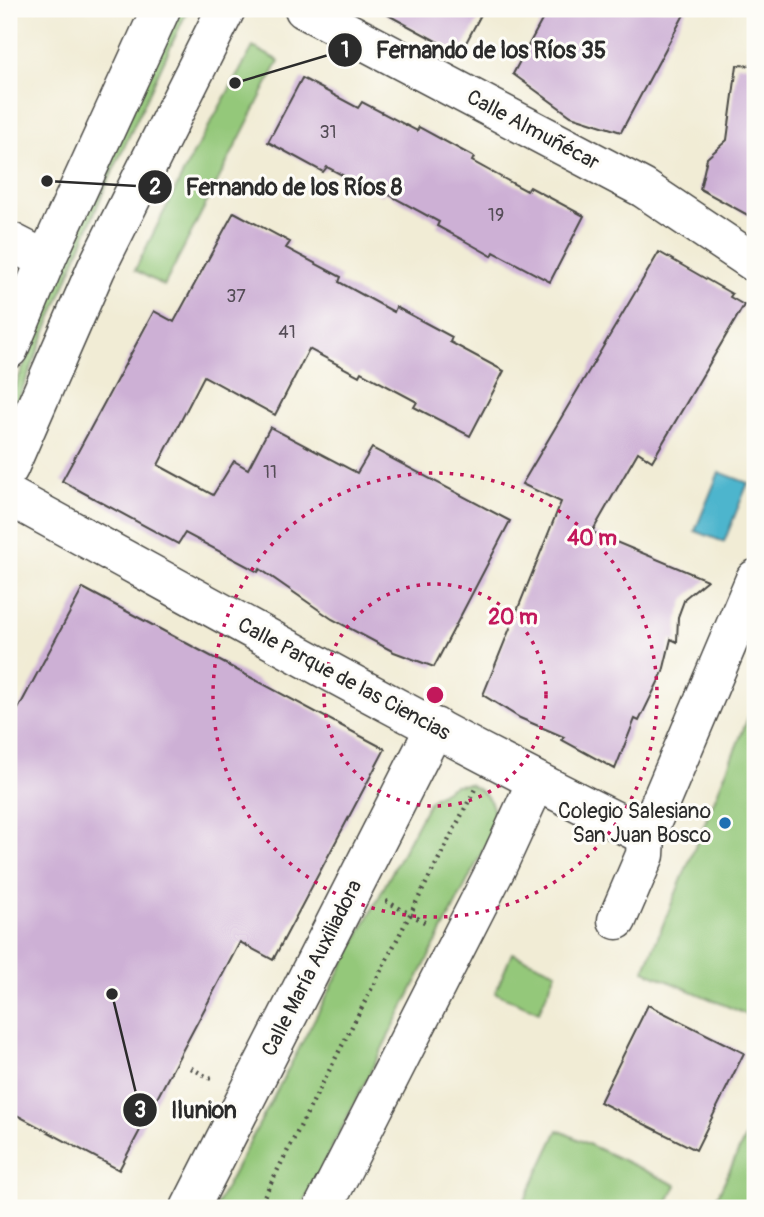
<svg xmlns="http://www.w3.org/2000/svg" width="764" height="1217" viewBox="0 0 764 1217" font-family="Pangolin,sans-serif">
<rect width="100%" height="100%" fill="#fdfcf7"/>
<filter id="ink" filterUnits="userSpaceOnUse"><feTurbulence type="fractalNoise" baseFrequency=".0143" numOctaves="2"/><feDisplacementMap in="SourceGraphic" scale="14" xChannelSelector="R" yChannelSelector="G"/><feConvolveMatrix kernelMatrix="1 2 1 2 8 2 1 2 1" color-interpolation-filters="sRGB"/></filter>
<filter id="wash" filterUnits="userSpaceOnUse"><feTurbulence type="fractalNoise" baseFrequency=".00686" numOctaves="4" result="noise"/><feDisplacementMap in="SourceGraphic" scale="28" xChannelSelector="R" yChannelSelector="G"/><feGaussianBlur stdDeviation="1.57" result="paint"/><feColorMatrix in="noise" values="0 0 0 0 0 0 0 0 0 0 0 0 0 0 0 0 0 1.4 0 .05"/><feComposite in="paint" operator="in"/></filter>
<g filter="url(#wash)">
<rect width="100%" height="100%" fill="#f1ecd5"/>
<g fill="#94c87a" stroke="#607a52" stroke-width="2">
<polygon points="178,9 188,9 101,197 9,422 9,402 94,194"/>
<polygon points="253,47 279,61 164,286 135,270 189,162"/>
<polygon points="755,701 755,1018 644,971"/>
<path d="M469,784C491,794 497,807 493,831L301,1208H215L430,800L454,785Z"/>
<polygon points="512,953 556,972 539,1012 495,993"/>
<polygon points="755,1116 755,1208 712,1208"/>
<polygon points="558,1130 676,1185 665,1208 536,1208 524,1202"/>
</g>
<polygon fill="#4eb5cd" stroke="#3c707c" stroke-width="2" points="719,472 748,483 724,542 695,531"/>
<g id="blocks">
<g fill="#cdb0d5">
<polygon points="377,9 484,9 460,54"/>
<polygon points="548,9 687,9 621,132 571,116 513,74"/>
<polygon points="737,65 755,66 755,219 700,189 707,158 727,140"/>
<polygon points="302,78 358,108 362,102 417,131 419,127 474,157 472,161 499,176 527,191 530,187 584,216 550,282 494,252 492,256 465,241 437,226 439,222 384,192 382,196 327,167 323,172 268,142"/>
<polygon points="234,212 290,242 286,248 341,277 339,282 394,312 396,307 452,337 450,342 504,371 470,436 414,407 417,402 361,372 359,376 309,349 275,415 204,376 158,465 213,495 234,461 248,469 270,427 357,473 372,448 510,521 434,667 394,652 332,619 260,569 258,572 185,533 178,544 62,481 154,311 174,322"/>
<polygon points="659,252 732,294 730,297 744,305 652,461 638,452 592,532 707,580 685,598 678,617 677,642 671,639 663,672 639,721 635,719 615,769 562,740 564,737 520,718 483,695 561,502 522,484"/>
<polygon points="83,588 385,749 273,960 240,942 119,1170 9,1111 9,726"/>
<polygon points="648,1005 744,1053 696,1150 600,1102"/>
</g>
</g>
</g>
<g filter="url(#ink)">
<use href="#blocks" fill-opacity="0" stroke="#494844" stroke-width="2"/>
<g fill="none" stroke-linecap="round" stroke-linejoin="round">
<defs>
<g id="minor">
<polyline points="304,9 643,188 755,263"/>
<polyline points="9,241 46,260"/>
<path d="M9,496C220,611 430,730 646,836"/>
<polyline points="617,920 645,855 646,836 755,579"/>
<polyline points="190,1208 435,727"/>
<polyline points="323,1208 497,867 536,782"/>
</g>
<g id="major">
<polyline points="9,349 46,260 161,9"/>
<polyline points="9,468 96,269 226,9"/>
</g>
</defs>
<use href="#minor" stroke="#494844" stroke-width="41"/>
<use href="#major" stroke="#494844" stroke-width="41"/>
<g stroke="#494844" stroke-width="4.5" stroke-dasharray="2 5" stroke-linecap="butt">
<polyline points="386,901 428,924"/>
<polyline points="191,1068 213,1080"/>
<polyline points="258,1208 475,789"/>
</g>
<use href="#minor" stroke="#fff" stroke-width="38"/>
<use href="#major" stroke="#fff" stroke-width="38"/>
</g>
</g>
<g fill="none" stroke="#c2185b" stroke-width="3.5" stroke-dasharray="3.5 7">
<circle cx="435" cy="695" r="111"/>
<circle cx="435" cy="695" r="222"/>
</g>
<circle fill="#1f6fb2" stroke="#fdfcf7" stroke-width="2.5" cx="725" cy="823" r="7"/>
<g text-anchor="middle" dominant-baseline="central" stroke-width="6" stroke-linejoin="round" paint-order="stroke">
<g font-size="18" fill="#544c56">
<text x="328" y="132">31</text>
<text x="496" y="215">19</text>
<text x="236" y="296">37</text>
<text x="287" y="332">41</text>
<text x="270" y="472">11</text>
</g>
<g font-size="21" fill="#2b2b2b" stroke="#fdfcf7">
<text transform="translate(533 130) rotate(28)">Calle Almuñécar</text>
<text transform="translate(344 679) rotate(28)">Calle Parque de las Ciencias</text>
<text transform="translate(312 968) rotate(-63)">Calle María Auxiliadora</text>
</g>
<g font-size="21" fill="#2b2b2b" stroke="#fdfcf7" text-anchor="end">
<text x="711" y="811">Colegio Salesiano<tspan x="711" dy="24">San Juan Bosco</tspan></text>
</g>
</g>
<circle cx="435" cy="695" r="10" fill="#c2185b" stroke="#fdfcf7" stroke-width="3.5"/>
<g font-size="21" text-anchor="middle" font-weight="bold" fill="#c2185b" stroke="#fdfcf7" stroke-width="6" stroke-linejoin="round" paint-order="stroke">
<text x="592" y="545">40 m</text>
<text x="513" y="624">20 m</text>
</g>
<path fill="none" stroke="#2b2b2b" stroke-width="2.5" d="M235 83L345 50M47 181L155 187M112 994L140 1110"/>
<g fill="#2b2b2b" stroke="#fdfcf7" stroke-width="2.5">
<circle cx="235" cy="83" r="7"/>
<circle cx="47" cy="181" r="7"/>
<circle cx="112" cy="994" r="7"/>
<circle cx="345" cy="50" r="18"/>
<circle cx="155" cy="187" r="18"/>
<circle cx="140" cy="1110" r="18"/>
</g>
<g font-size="21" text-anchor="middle" font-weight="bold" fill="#fff">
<text x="345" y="57">1</text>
<text x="155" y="194">2</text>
<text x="140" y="1117">3</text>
</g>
<g font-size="23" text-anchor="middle" font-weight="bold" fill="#2b2b2b" stroke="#fdfcf7" stroke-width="6" stroke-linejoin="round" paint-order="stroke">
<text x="491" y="58">Fernando de los Ríos 35</text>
<text x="294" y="195">Fernando de los Ríos 8</text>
<text x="204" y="1118">Ilunion</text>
</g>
<rect width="764" height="1217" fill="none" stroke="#fdfcf7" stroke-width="35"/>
</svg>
